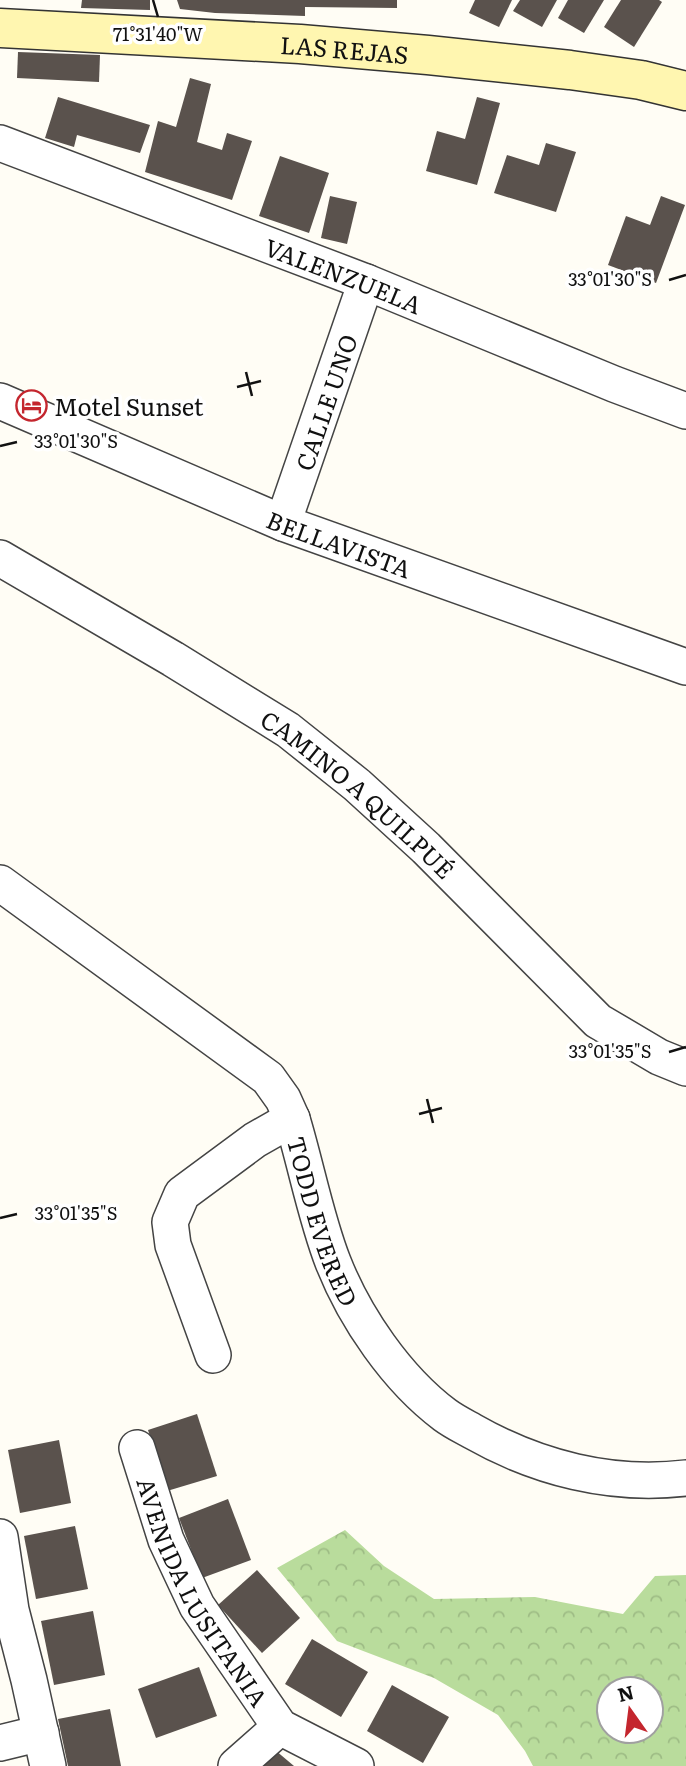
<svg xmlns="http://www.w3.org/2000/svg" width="686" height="1766" viewBox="0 0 686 1766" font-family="Literata,serif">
<defs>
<pattern id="forest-crowns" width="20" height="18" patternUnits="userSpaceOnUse" patternTransform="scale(1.75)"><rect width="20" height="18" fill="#b9dc9c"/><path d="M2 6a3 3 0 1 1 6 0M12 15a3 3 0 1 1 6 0" fill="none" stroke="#9ebc85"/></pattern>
</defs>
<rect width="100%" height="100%" fill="#fffdf5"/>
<path fill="url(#forest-crowns)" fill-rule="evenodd" d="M345,1530L384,1566L434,1599L535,1597L623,1614L655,1576L686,1575V1766H533L525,1751L498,1715L434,1678L337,1641L277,1568ZM609,1689H651V1731H609Z"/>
<g fill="#5a524d">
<polygon points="82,0 150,0 150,10 81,8"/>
<polygon points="177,0 397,0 397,8 305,7 305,16 215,13 180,9"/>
<polygon points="475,0 512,0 499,27 469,13"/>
<polygon points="520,0 557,0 542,27 513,11"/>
<polygon points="568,0 604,0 584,33 558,18"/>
<polygon points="621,0 659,0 662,2 634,47 604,27"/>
<polygon points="18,52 100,55 99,82 17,78"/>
<polygon points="190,78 211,84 197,142 222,150 227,133 252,141 232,200 145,172 158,121 176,127"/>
<polygon points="58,97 150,125 140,153 77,135 74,147 45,138"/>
<polygon points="477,97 500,103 477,185 426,171 437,131 465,139"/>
<polygon points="546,143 576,152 556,212 494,193 507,155 539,165"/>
<polygon points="280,156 329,173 309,233 259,216"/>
<polygon points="330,196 357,202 347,244 321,238"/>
<polygon points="661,196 685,205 656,283 608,265 626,216 650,225"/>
<polygon points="197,1414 217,1476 167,1491 148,1430"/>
<polygon points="59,1440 71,1503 20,1513 8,1450"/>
<polygon points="228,1499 251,1560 202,1578 179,1518"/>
<polygon points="75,1526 88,1589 36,1599 24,1536"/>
<polygon points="257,1570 300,1618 262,1653 218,1605"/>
<polygon points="93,1611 105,1675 54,1685 41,1621"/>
<polygon points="312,1639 368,1672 341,1717 285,1684"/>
<polygon points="199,1667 217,1716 156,1738 138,1689"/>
<polygon points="392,1685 449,1717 423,1763 367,1731"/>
<polygon points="110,1709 121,1766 68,1766 58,1719"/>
<polygon points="275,1750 294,1766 262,1766"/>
</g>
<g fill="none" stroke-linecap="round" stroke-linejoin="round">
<defs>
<g id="street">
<path id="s1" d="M0,143L366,282L614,384L686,411"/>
<path id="s2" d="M0,401L283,523L686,667"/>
<path id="s3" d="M283,523L366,282"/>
<path id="s4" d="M0,558L173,659L288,730L357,785L426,848L598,1021L659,1057L686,1068"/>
<path id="s5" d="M0,883L268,1078L283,1099L292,1119C306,1165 316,1219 333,1262C355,1318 397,1379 445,1415C453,1421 463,1426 472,1431C537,1468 611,1487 686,1478"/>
<polyline points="213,1355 173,1245 170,1222 182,1194 255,1140 292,1119"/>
<path id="s6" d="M137,1448L166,1540L197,1606L280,1727L356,1766"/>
<polyline points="0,1537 11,1610 29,1680 48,1766"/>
<polyline points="0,1743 41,1733"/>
<polyline points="236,1766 280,1727"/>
</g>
<g id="secondary">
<path id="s7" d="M0,28L300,44L428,55L570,70L641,80L686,91"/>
</g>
</defs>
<use href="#street" stroke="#444" stroke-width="38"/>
<use href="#secondary" stroke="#333" stroke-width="41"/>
<use href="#street" stroke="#fff" stroke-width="35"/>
<use href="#secondary" stroke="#fff6b0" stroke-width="38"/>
</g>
<path fill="none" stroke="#111" stroke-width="2.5" d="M153,0L158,17M669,280L686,275M246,372L252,396M237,387L261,381M0,446L17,442M669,1052L686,1047M427,1099L433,1123M419,1114L442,1108M0,1218L17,1214"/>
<defs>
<symbol id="hotel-ring" viewBox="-11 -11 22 22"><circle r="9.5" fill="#fff" stroke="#c4262e" stroke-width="1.5"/><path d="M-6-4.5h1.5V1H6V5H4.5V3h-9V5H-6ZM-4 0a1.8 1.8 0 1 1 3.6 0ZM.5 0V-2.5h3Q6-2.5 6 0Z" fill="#c4262e"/></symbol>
</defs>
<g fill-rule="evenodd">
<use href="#hotel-ring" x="14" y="388" width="35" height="35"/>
</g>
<g text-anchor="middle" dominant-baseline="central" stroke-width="7" stroke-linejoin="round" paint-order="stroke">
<g font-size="24" fill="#111" stroke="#fff">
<text stroke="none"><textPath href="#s7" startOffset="345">LAS REJAS</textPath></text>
<text stroke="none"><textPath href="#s1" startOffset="368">VALENZUELA</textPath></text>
<text stroke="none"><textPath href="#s3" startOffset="128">CALLE UNO</textPath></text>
<text stroke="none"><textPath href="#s2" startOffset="368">BELLAVISTA</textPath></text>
<text stroke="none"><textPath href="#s4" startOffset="430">CAMINO A QUILPUÉ</textPath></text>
<text stroke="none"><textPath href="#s5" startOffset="486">TODD EVERED</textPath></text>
<text stroke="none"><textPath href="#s6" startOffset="159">AVENIDA LUSITANIA</textPath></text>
</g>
<g font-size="24" fill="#111" stroke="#fff" text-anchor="start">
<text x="54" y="405">Motel Sunset</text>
</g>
</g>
<g font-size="18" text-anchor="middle" fill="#111" stroke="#fff" stroke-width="7" stroke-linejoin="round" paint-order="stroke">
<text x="158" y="41">71°31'40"W</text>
<text x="610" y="286">33°01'30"S</text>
<text x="76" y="448">33°01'30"S</text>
<text x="610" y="1058">33°01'35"S</text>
<text x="76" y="1220">33°01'35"S</text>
</g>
<g transform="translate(630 1710) rotate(346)"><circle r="33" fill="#ffffff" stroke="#a0a0a0" stroke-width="2"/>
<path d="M0-5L12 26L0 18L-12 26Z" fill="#c4262e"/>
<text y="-10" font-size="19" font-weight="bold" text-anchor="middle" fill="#111111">N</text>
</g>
</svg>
